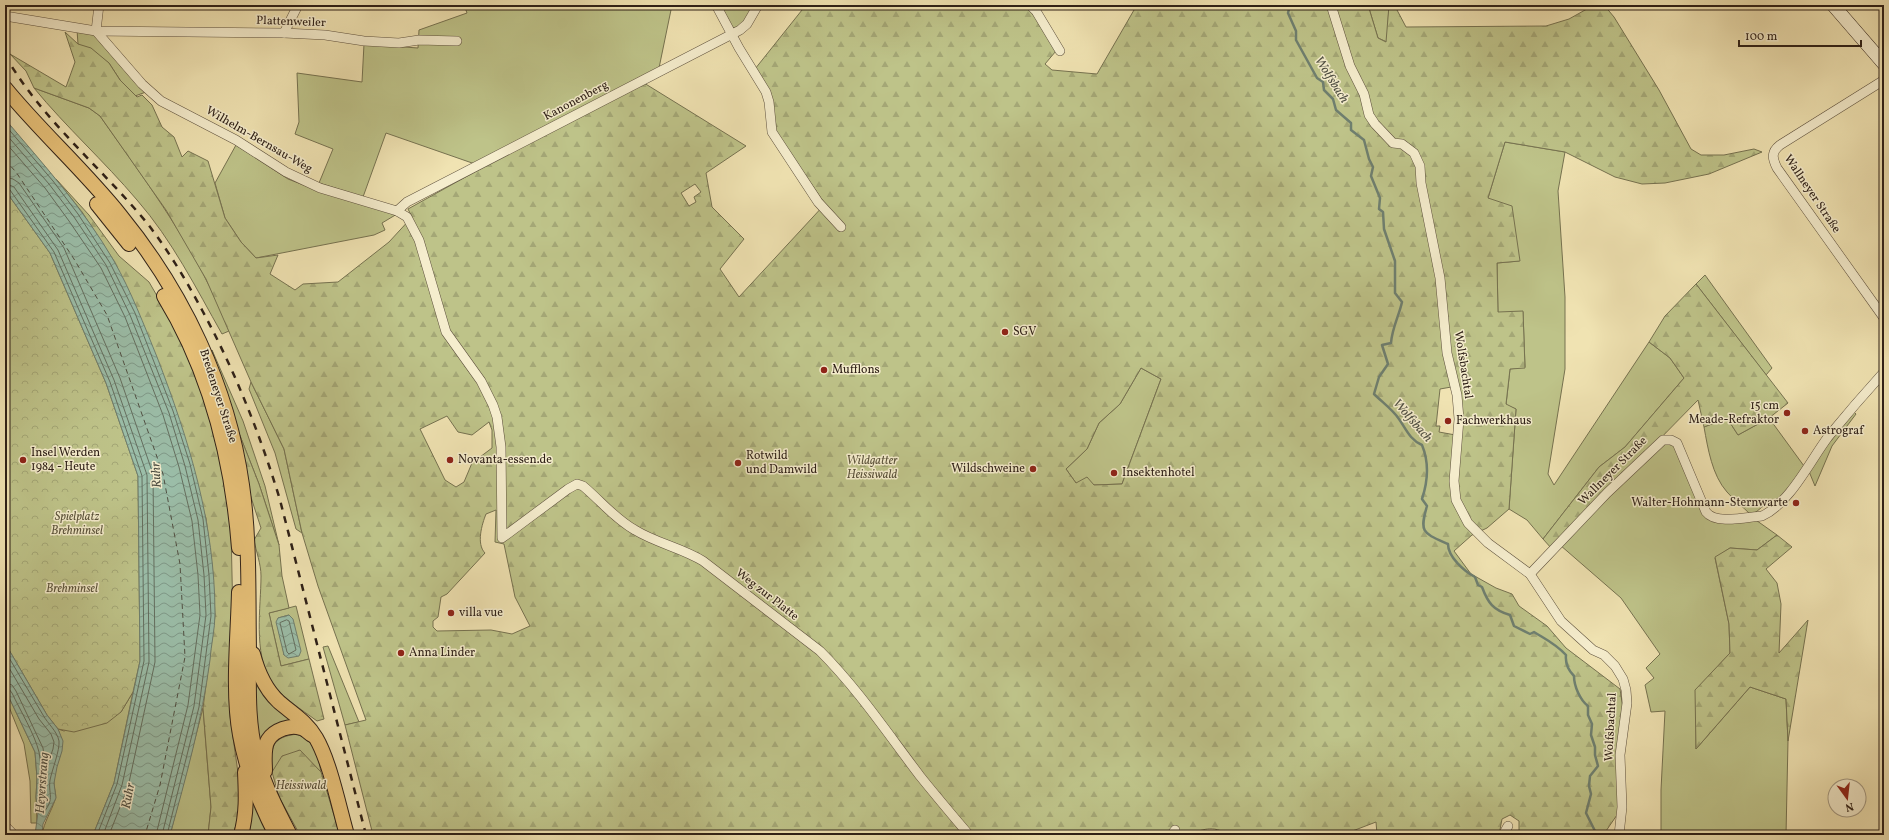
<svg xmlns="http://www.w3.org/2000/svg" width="1889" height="840" viewBox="0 0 1889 840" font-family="Vollkorn,serif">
<defs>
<pattern id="forest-firs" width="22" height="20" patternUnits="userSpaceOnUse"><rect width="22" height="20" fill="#bec389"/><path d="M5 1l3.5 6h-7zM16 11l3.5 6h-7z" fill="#a4a776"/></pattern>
<pattern id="park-crowns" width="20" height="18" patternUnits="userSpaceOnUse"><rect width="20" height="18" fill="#bec389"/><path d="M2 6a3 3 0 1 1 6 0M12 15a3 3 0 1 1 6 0" fill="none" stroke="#a4a776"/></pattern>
<pattern id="water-waves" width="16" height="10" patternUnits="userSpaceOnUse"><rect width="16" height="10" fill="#9bbea9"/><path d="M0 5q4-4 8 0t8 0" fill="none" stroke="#7f9a89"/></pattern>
</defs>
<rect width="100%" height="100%" fill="#f0e3b2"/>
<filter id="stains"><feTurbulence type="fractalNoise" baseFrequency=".005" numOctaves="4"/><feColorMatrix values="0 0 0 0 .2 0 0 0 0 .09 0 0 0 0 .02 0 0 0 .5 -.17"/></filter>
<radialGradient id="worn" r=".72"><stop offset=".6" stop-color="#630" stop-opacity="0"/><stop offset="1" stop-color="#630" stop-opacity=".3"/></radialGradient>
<g fill="#bec389" stroke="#767250" fill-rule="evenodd">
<polygon points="464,5 672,5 659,68 475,164 386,133 363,197 319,183 333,149 295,134 299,122 297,73 362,82 364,44 418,48 419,30 467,13"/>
<polygon points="718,5 753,5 745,23 735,28 732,27"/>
<polygon points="1368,5 1389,5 1387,42 1378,38"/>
<polygon points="77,30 92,33 146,92 135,96 120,80 109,63 78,44"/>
<path d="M34,88L89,108L100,116C148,184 199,252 229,331L222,334C196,288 172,240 137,200C104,161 66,127 34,88Z"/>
<polygon points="1505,142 1565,152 1558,191 1565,297 1565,369 1548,474 1554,485 1649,342 1670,358 1684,378 1625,447 1599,467 1543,539 1527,520 1509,509 1516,409 1506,405 1510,369 1525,367 1523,312 1498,313 1497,263 1519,261 1488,198"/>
<polygon points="236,145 288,179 319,191 397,214 382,223 385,230 374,235 256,258 241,242 225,218 215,183"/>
<polygon points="1705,275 1772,368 1766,375 1696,284"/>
<polygon points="212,350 243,421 265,486 279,545 259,484 235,423"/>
<polygon points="1141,368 1161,379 1122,484 1094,485 1076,483 1066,469 1087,449 1099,423 1120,404"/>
<polygon points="251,382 284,449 302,533 296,529 275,453 249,389"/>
<polygon points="1854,412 1856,414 1832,446 1815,486 1808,469"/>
<path d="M1727,418L1738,435L1769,418L1804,466L1783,496L1767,503L1756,512L1750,514C1743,507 1734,500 1727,492C1712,475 1708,449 1704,427Z"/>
<polygon points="1661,444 1676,445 1705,514 1753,518 1777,535 1757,550 1730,548 1715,558 1729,624 1730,653 1696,690 1696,749 1750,687 1786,699 1788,741 1786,835 1661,835 1661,790 1665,711 1651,712 1645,685 1654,678 1646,668 1660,654 1621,598 1560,545"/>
<path d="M296,606L309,659L281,666L269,613ZM289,615L284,655L278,618Z"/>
<polygon points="328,646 359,722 345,725 323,647"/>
<polygon points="255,671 299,724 260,751 254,711"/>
<polygon points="5,689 35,752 37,778 36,797 37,823 31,823 30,781 24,744 5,697"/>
<path d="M133,692L114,783L93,835H42C44,822 51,812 55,800C57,795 54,789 54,784C53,761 68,756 58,729L64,731L121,712Z"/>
<polygon points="203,708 211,807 208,835 170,835"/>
<path d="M298,734C317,744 317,752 321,772L299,750L272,772C271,748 270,737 298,734Z"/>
<polygon points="250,788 270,835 258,835 255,830 251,835 243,835"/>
</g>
<g fill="url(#forest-firs)" stroke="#767250" fill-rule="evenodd">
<path d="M806,5H1025L1035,17L1056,51L1045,64L1052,70L1097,74L1134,10L1131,9L1134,5H1368L1378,38L1386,42L1389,5H1398L1397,10L1406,27L1546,26L1569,19L1594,5H1604L1614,17L1659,90L1691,149L1701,155H1724L1754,149L1762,152L1709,174L1665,183L1642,184L1615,177L1565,152L1505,142L1488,198L1512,206L1520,261L1497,263L1498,312L1523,311L1525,368L1510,369L1506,404L1516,409L1509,509L1487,528L1472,535L1454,551L1471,574L1496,588L1512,594L1519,606L1547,626L1566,648L1620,689L1623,709L1619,812L1606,831L1600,835H1519V821L1510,815L1502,819L1499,835H1385L1377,834L1376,822L1342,835H1229C1211,824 1204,830 1186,835C1181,836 1175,835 1170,835L1169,833L1165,835H373L345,725L366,720L318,586L302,533L284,449L251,382L206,279L166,210L100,116L89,108L34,88L26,71L10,54L66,87L75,62L65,32L78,44L91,48L109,63L120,80L137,97L142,95L152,105L162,127L174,137L182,157L188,151L208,161L225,218L241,242L256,258L278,255L270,274L295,290L303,284L338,282L389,242L412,217L408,209L496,160L644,83L746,146L706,173L712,207L744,239L720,269L739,297L825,204L774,129L755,69ZM695,184L701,192L694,197L696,202L689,206L681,193ZM1141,368L1161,379L1122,484L1094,485L1087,477L1076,483L1066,469L1087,449L1099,423L1120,404ZM1457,386L1461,436L1439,432L1440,426H1436L1440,389ZM447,416L458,432L472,435L489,422L492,430V448L472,463L464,482L456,487L445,480L420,429ZM496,510L495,542L504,544L515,597L530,626L512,634L491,630L437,631L433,627V621L438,617L441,597L447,594L485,553C476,544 482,524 486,514Z"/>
<polygon points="56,179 89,215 119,256 149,282 178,332 198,378 212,428 224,478 231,530 233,619 230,716 241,794 238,818 233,835 208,835 211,807 203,708 215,616 213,574 206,518 114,261 82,212"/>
<polygon points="1696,284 1788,403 1769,418 1738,435 1727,418 1704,427 1698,400 1552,549 1543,539 1599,467 1625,447 1684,378 1670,358 1649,342 1665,316"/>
<path d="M235,423L259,484L279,545L282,576L289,608L269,613L281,666L309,659L324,719L317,721C301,709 282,698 271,681C253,653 261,607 261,576C261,564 256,551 254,540L261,528L248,488Z"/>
<polygon points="1777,535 1792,547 1766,569 1777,583 1781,604 1779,653 1808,620 1788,741 1786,699 1750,687 1696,749 1695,690 1730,653 1729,624 1715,557 1730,548 1757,550"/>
<polygon points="300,750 321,772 340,835 300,835 279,797 272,772 282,756"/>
</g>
<polygon fill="url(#park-crowns)" stroke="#767250" points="5,190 50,253 106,383 138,476 140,661 133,692 121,712 107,723 74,732 58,729 47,715 5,643"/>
<g fill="url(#water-waves)" stroke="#6f7f6f">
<path d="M5,119C43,164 84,209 114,261C131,291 144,325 157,357C189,440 215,524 215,614C215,629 211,645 210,660C202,720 186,777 170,835H93L114,783L140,661L138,476L106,383L50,253L5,190Z"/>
<polygon points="289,615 293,619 301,651 299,656 288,658 284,655 276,622 278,618"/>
<polygon points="5,643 47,715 58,729 63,741 62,751 57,767 54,783 56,798 43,824 42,835 35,835 38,812 36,797 37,778 35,752 5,689"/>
</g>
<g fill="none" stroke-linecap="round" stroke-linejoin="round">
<g stroke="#646f60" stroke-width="1">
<polyline points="5,125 53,181 78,214 110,263 135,313 173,411 190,464 203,519 209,575 211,616 199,707 167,835"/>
<polyline points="5,133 49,184 74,217 106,265 130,315 169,413 185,466 198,520 204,575 206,615 194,706 162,835"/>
<polyline points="5,142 45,188 69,221 101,268 125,317 163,415 179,467 192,521 198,575 200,615 188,705 156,835"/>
<polyline points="5,177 13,179 19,183 64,248 120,378 153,474 155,662 128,787 109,835"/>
<polyline points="5,183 14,187 58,250 114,380 147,475 149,662 122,785 103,835"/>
<polyline points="5,188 10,190 54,252 110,382 142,476 144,661 117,784 97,835"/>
<polygon points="287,620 289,621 296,650 289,654 287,652 280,623"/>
<path d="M5,651C18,672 30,694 43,715C48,724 57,731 59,741C60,750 52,770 50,780C48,794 55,798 44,812L42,811C39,791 43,772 39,752C35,735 20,710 12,693L9,689L5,688"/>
<polyline points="5,661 39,719 51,734 54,742 53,749 48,763 45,763 43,748 16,691 12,685 5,683"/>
</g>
<path stroke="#6f7f6f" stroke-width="2.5" d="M1290,5L1288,13L1296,31V40L1317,78L1323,82L1324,90L1333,99L1336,110L1351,123V130L1364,140L1369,159L1373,167L1371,176L1380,198L1379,209L1383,212L1384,229L1395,261V293L1402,302C1399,316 1392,328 1391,343L1382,345L1388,364L1379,377L1374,394C1382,402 1393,410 1399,419C1406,429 1410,440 1422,445C1429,462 1428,481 1422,499L1427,506C1419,533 1423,533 1448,544C1448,557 1464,571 1475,577L1478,585L1482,587C1488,603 1493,610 1510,615L1514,626L1530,634L1534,632C1547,640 1556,644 1566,655C1565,664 1568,670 1574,676C1574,686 1580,700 1588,706V715L1592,724L1591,735L1595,747V755L1598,766L1590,776L1589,786L1591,794L1586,813L1597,835"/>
<polyline stroke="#4f4f43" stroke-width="1" stroke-dasharray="5 4" stroke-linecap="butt" points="5,160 16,172 74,259 107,315 163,474 180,564 185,657 160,785 145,835"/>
<defs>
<g id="street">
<polyline points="716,5 739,48 766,92 769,102 772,132 818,202 841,227"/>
<polyline points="1030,5 1036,11 1060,51"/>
<polyline points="1331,5 1350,66 1364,94 1369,115 1375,124 1393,143 1402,144 1414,153 1420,166 1421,183 1440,278 1447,353 1457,395 1459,419 1454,481 1456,500 1468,523 1488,543 1530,574 1561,621 1593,650 1604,655 1615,666 1623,679 1626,690 1627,703 1620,755 1622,807 1619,835"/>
<polyline points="5,16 96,31 284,33 325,35 364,41 399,43 419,40 457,41"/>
<path d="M96,31L142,84L161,101L236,140L286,172L320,188L397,211L407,217L419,240L446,332L481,381L493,405L497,417L501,447L502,538L568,489L577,484L583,486C601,501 615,519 635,530C656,543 682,548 703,561L820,651C858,689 888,734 920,776C936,796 953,816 969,835"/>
<polyline points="96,31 99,5"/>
<polyline points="284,33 298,5"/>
<path d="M1884,80L1780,145C1771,152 1772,158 1777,168L1884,318"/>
<polyline points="397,211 407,202 740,30 747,24 758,5"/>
<path d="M1530,574L1607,493L1663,440H1671L1677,443L1706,512C1716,525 1747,517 1762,516C1790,503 1810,461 1828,437C1846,415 1865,393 1884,372"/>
<polyline points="5,826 14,835"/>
<polyline points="1171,835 1175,830"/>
<polyline points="1503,835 1508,826"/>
</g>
<polyline id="secondary" points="1833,5 1884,64"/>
<g id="primary">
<path d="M5,88C41,132 84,170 120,215C183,292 228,386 242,485C250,540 248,595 249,651C249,685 247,721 256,755C263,783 277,810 290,835"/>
<polyline points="97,204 129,244"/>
<path d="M164,296C211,373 232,458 239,548"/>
<path d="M239,592C238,636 232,692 240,735C246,769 260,804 276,835"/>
<path d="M253,654C258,673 265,689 279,702C293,714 307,722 316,738C330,762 339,807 347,835"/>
<path d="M265,771C265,762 263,748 268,740C274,730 291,724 301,728C305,729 309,733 312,735"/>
<path d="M241,835C247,813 246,794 245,772"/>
</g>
</defs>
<use href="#street" stroke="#5e513e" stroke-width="10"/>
<use href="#secondary" stroke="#2e2017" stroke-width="14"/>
<use href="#primary" stroke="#2e2017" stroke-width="16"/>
<use href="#street" stroke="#f5edcd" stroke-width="9"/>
<use href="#secondary" stroke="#f5edcd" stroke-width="13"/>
<use href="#primary" stroke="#e8c279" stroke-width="14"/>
<path stroke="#2e2017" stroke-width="2.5" stroke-dasharray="7 7" stroke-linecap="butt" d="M5,55C41,119 101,167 147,223C168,250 186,280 202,310C235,371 260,434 280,500L366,835"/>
</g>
<g fill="#8f2418" stroke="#f5edcd" stroke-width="1.5">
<circle cx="1005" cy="332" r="4"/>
<circle cx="824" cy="370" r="4"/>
<circle cx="1787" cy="413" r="4"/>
<circle cx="1448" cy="421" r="4"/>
<circle cx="1805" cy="431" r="4"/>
<circle cx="23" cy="460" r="4"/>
<circle cx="450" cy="460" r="4"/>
<circle cx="738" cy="463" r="4"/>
<circle cx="1033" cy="469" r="4"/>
<circle cx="1114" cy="473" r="4"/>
<circle cx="1796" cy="503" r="4"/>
<circle cx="451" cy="613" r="4"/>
<circle cx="401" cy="653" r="4"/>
</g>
<g text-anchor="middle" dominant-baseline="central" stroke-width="3" stroke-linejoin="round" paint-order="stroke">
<g font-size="12" fill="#2e2017" stroke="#f5edcd">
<text transform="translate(291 22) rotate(2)">Plattenweiler</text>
<text transform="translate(576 101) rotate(-28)">Kanonenberg</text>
<text transform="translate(259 140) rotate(30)">Wilhelm-Bernsau-Weg</text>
<text transform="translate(1812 194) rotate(56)">Wallneyer Straße</text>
<text transform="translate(1463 365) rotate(81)">Wolfsbachtal</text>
<text transform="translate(218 396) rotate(72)">Bredeneyer Straße</text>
<text transform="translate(1613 471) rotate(-45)">Wallneyer Straße</text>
<text transform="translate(767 595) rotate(38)">Weg zur Platte</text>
<text transform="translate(1611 727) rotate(-87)">Wolfsbachtal</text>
</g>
<g font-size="12" fill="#2e2017" stroke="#f5edcd" text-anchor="start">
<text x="1013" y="332">SGV</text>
<text x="832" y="370">Mufflons</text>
<text x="1779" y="406" text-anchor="end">15 cm<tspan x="1779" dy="14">Meade-Refraktor</tspan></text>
<text x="1456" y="421">Fachwerkhaus</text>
<text x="1813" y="431">Astrograf</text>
<text x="31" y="453">Insel Werden<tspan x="31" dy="14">1984 - Heute</tspan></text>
<text x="746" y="456">Rotwild<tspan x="746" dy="14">und Damwild</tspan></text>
<text x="458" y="460">Novanta-essen.de</text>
<text x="1025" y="469" text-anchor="end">Wildschweine</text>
<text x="1122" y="473">Insektenhotel</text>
<text x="1788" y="503" text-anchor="end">Walter-Hohmann-Sternwarte</text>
<text x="459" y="613">villa vue</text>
<text x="409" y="653">Anna Linder</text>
</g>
<g font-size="12" font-style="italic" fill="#595139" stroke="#f5edcd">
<text x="872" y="461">Wildgatter<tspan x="872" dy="14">Heissiwald</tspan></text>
<text x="77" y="517">Spielplatz<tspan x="77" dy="14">Brehminsel</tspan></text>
<text x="72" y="589">Brehminsel</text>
<text x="301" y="786">Heissiwald</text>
</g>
<g font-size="13" font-style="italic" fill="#4f4f43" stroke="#f5edcd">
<text transform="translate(1331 80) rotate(58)">Wolfsbach</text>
<text transform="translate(1412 421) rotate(49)">Wolfsbach</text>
<text transform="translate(157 475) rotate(-93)">Ruhr</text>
<text transform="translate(43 783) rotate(-86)">Heyerstrang</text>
<text transform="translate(129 796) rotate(-79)">Ruhr</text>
</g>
</g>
<rect width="1889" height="840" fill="none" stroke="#f0e3b2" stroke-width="20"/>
<rect x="6" y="6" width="1877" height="828" fill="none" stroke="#2e2017" stroke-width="2"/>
<rect x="10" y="10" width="1869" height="820" fill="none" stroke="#2e2017"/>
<g transform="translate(1847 798) rotate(165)"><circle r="19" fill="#f5edcd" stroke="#a59b84"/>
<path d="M0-3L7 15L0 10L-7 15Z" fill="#8f2418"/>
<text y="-6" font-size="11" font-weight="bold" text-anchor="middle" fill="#2e2017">N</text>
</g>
<path d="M1739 40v6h122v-6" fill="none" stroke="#2e2017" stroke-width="2"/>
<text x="1745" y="40" font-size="12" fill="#2e2017" stroke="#f5edcd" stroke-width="3" paint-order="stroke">100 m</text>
<rect width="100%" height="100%" filter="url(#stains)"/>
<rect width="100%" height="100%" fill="url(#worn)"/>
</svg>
